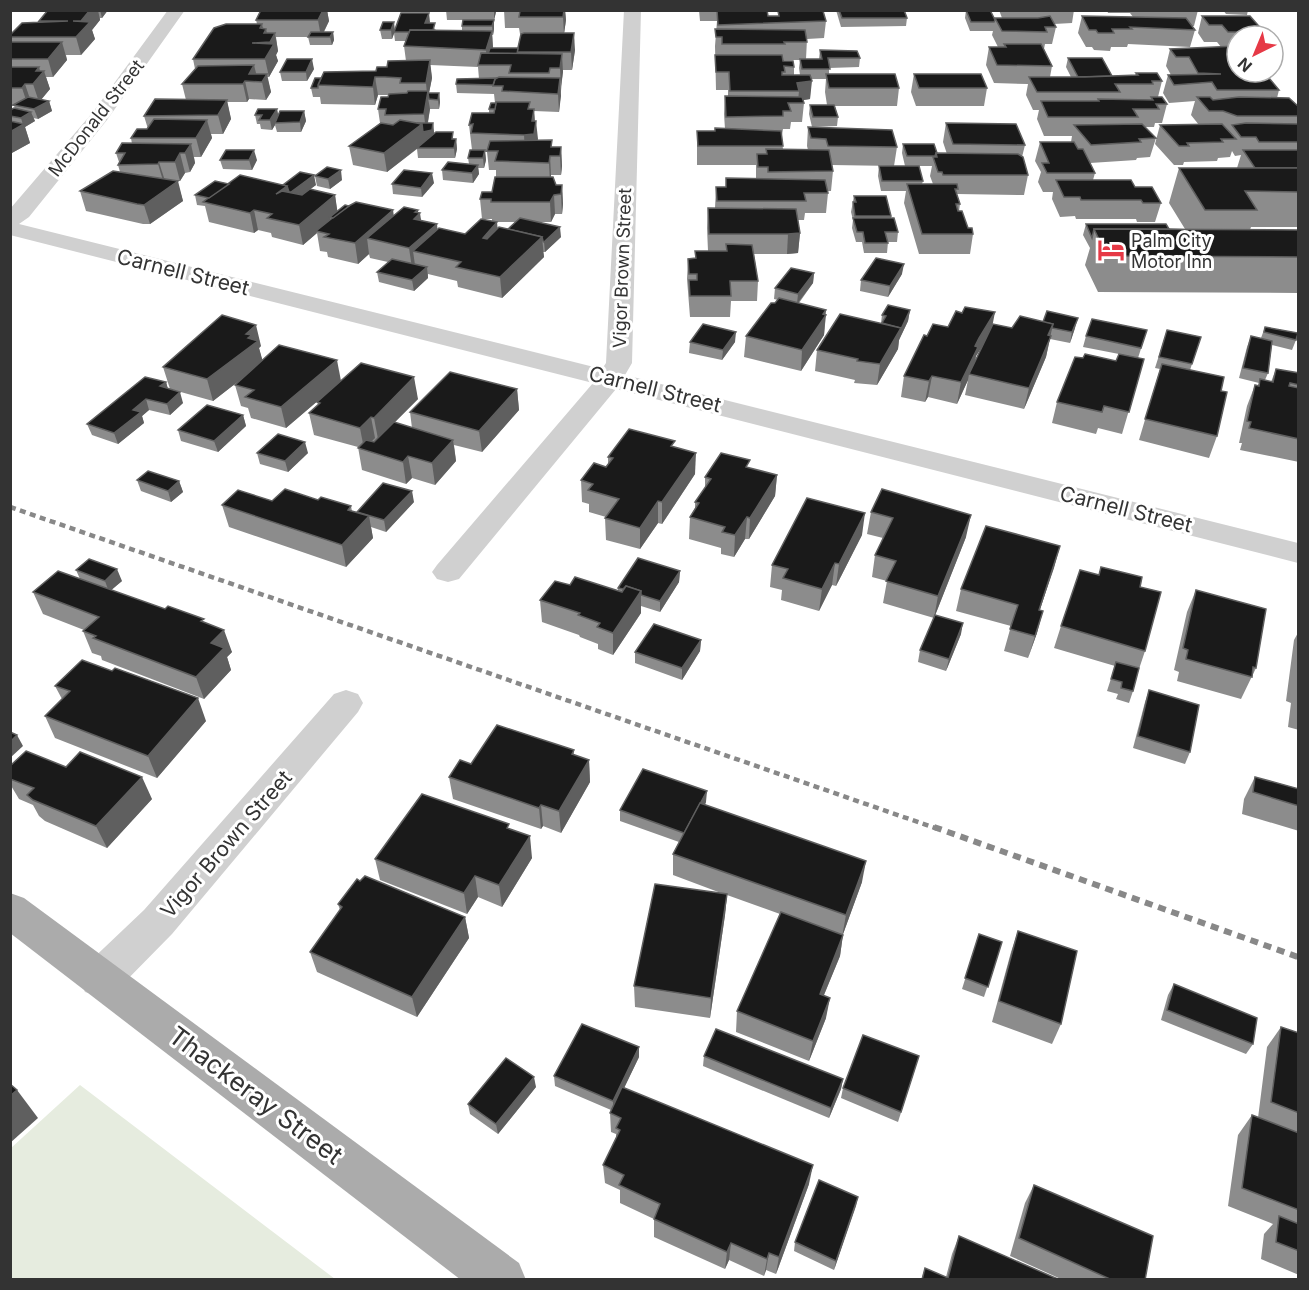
<svg xmlns="http://www.w3.org/2000/svg" width="1309" height="1290" viewBox="0 0 1309 1290" font-family="Inter,sans-serif">
<rect width="100%" height="100%" fill="#fff"/>
<polygon fill="#e6ecdf" points="80,1085 335,1279 11,1279 11,1148"/>
<g fill="none" stroke-linecap="round" stroke-linejoin="round">
<g fill="#d0d0d0" fill-rule="evenodd">
<polygon points="168,10 185,10 107,120 29,217 19,224 602,369 606,363 624,10 641,10 632,363 625,375 1298,543 1298,563 616,389 459,579 448,582 437,579 432,572 437,565 593,383 10,235 10,209 93,112"/>
<polygon points="346,690 358,694 363,703 358,712 172,934 115,992 100,997 85,992 79,979 85,966 144,910 334,694"/>
</g>
<polygon fill="#ababab" fill-rule="evenodd" points="10,893 24,898 519,1263 526,1280 461,1280 10,933"/>
<polyline stroke="#888" stroke-width="4.5" stroke-dasharray="6 4.5" stroke-linecap="butt" points="10,507 938,829"/>
<polyline stroke="#888" stroke-width="6" stroke-dasharray="8 6" stroke-linecap="butt" points="934,827 1298,957"/>
</g>
<g fill="#8c8c8c" fill-rule="evenodd">
<polygon points="45,10 108,10 102,18 100,18 100,20 92,30 95,39 81,55 66,55 67,60 53,77 46,77 50,89 41,100 49,101 52,111 38,119 33,118 35,121 25,127 30,143 10,154 10,110 15,108 14,106 10,106 10,35 39,22 39,21 46,13"/>
<polygon points="261,10 327,10 329,21 324,32 333,32 334,40 332,45 310,45 308,37 276,37 278,51 276,55 278,61 269,77 267,77 271,92 266,100 249,99 247,102 227,102 231,119 223,134 211,134 212,138 201,157 194,157 195,163 190,172 185,173 180,181 177,181 183,201 150,224 143,224 86,211 80,191 120,172 118,165 119,162 116,153 132,144 131,138 148,129 144,116 186,100 182,84 195,69 193,59 257,24 256,20"/>
<polygon points="446,10 496,10 496,12 494,20 447,20"/>
<path d="M504,10H565L566,20L564,33L575,50L572,70H563L559,112L534,111L537,140L552,147H561L562,166L561,175H551V177L556,185H562L563,204L562,214H555L551,222H540L561,237L545,252H543L544,257L502,298L458,287L457,281L428,274V278L414,291L379,282L377,272L388,262L370,258L369,254L358,264L328,257L327,252L320,251L317,233L303,245L272,237L271,233L258,230L254,233L209,222L205,206L197,205L195,195L229,184L316,185L310,189L335,195L337,211L394,215L418,213L421,220L437,230L465,234L492,221V219H482L480,199L492,192L496,177V170H489L487,152H485L486,160L484,168H478L479,174L473,183L443,180L442,170L469,164L468,158L472,150L469,125L489,113V109L495,103L494,94L457,93L456,84L479,79L478,67L430,65L432,78L429,93H439L440,102L439,109H430L428,123H433L434,134L456,139L457,149L455,158H418L417,149L387,172L353,165L349,146L380,123L378,109L388,97L389,95H378L375,105L321,104L320,97H313L311,88L321,78L376,71L406,61L404,46L406,41H395L394,33L392,39H382L380,30H395L429,13V23L436,30H462V26L494,20V29L493,35H492L493,48H518L521,34H520L519,28H505ZM495,222H515L508,229H498Z"/>
<path d="M699,10H767L768,16H778V11L826,21L824,38L807,39L806,59H819L820,50L860,58L859,67L829,68V74L899,88L897,106H835L838,117L837,126L812,127L809,114L810,105H827L825,92L826,79H811L810,99L803,100L804,103L802,122H791L790,129H783L782,135H781L783,149L808,150L807,146L808,127L897,147L894,166L832,165L833,171L831,191H827L828,193L826,213H805L804,220H798L800,233L798,253L787,254H754L758,281L757,301H731L730,317H690L687,279L688,259L695,258V251H708L707,228L708,208H715L716,187H726V178L756,179V165H697V131H715L725,129L724,114L725,96H728V90H716L715,46L717,21H700ZM784,60H800L799,68L800,75H794V67L784,61Z"/>
<polygon points="836,10 904,10 907,18 906,26 841,27"/>
<polygon points="966,10 990,10 995,20 995,18 1002,18 999,10 1074,10 1072,23 1054,24 1056,27 1052,44 1045,44 1044,49 1052,66 1050,77 1071,77 1066,67 1068,58 1112,76 1135,75 1136,73 1162,81 1158,97 1167,104 1162,123 1155,123 1154,127 1145,127 1156,138 1150,157 1137,158 1136,160 1090,163 1095,173 1093,180 1135,187 1161,203 1155,222 1137,222 1136,219 1076,219 1075,216 1060,217 1052,199 1053,192 1043,192 1038,182 1041,172 1035,161 1040,142 1071,142 1072,136 1044,136 1037,119 1039,110 1033,110 1026,95 1028,84 994,83 986,65 989,47 998,47 992,35 993,31 970,31 965,18"/>
<polygon points="1107,10 1198,10 1194,26 1192,26 1195,30 1190,47 1128,44 1127,47 1111,47 1110,51 1094,50 1092,47 1086,47 1078,33 1082,16 1133,17 1130,13 1108,13"/>
<polygon points="1223,10 1248,10 1247,15 1226,14"/>
<polygon points="1202,16 1264,32 1263,36 1237,36 1237,72 1270,72 1269,78 1279,90 1277,98 1299,107 1299,227 1251,227 1250,230 1299,230 1299,293 1098,292 1085,265 1090,248 1083,235 1086,224 1185,229 1169,203 1179,168 1237,168 1241,155 1235,156 1232,151 1230,157 1218,158 1217,161 1184,162 1183,165 1174,165 1155,144 1160,125 1199,125 1191,115 1195,101 1169,103 1163,93 1168,75 1184,75 1171,75 1166,66 1170,49 1221,47 1217,42 1204,42 1198,33"/>
<polygon points="314,69 307,81 282,81 280,72"/>
<polygon points="914,74 987,88 984,106 916,106 911,92"/>
<polygon points="277,109 278,116 304,111 306,121 301,132 277,132 275,125 272,130 261,129 260,124 257,124 255,115"/>
<polygon points="946,123 1025,145 1022,157 1028,175 1024,195 957,194 960,204 959,211 968,228 973,234 970,254 919,254 904,203 906,191 881,191 878,176 879,166 923,181 922,184 933,184 930,176 932,166 905,166 902,153 903,144 937,153 947,154 943,142"/>
<polygon points="220,160 257,160 252,170 223,169"/>
<polygon points="315,176 342,180 330,189 317,186"/>
<polygon points="434,183 422,197 393,194 392,184"/>
<polygon points="854,196 891,216 891,218 898,232 897,242 888,242 887,253 864,253 862,242 856,242 852,228 853,220 851,212"/>
<polygon points="814,273 813,283 799,303 826,315 824,335 801,371 744,357 746,336 778,300 774,299 775,288"/>
<polygon points="902,274 888,297 860,291 861,280"/>
<polygon points="910,310 908,321 899,340 898,349 877,385 854,383 855,380 815,371 817,350 881,323 882,315"/>
<path d="M992,326L1012,328H1075L1070,343L1050,339L1046,357L1024,409L965,395L968,380L957,404L928,397L925,402L901,397L904,376L927,336L948,327ZM983,345L975,362L976,356Z"/>
<polygon points="1265,327 1296,340 1292,350 1272,345 1268,373 1265,380 1271,382 1276,369 1299,373 1299,462 1240,450 1242,443 1239,443 1247,406 1255,385 1258,385 1259,383 1239,378 1247,347 1251,336 1261,338"/>
<polygon points="1147,330 1138,358 1144,359 1122,434 1098,428 1096,434 1052,423 1057,402 1083,358 1116,361 1119,354 1083,347 1086,336"/>
<polygon points="1167,330 1201,337 1190,370 1221,391 1217,436 1209,458 1139,440 1160,369 1155,368"/>
<polygon points="690,342 735,342 722,360 689,353"/>
<polygon points="261,346 259,348 262,360 341,381 418,399 394,423 412,428 410,412 517,389 519,410 482,452 454,445 456,461 435,485 412,478 406,484 362,470 358,447 314,435 309,413 318,405 317,402 334,387 286,428 251,418 248,408 241,406 235,385 244,377 213,401 170,389 163,367"/>
<polygon points="166,382 168,389 183,403 170,415 149,410 142,416 144,423 118,444 92,435 87,424"/>
<polygon points="243,415 246,426 218,452 181,441 178,430"/>
<polygon points="675,447 695,474 662,524 658,523 640,549 606,540 605,518 606,517 589,512 589,504 582,502 581,480 606,467 608,464 608,457"/>
<polygon points="257,453 308,453 288,472 260,464"/>
<polygon points="750,468 777,475 775,496 749,539 745,539 734,557 721,554 721,548 689,539 690,517 695,508 695,502 705,488 705,477"/>
<polygon points="137,480 179,481 183,492 171,502 141,491"/>
<polygon points="882,489 966,537 934,618 883,603 887,581 872,577 875,555 883,538 867,534 871,512"/>
<polygon points="272,501 351,506 352,511 357,512 414,502 386,532 371,527 373,538 346,567 229,527 222,505"/>
<polygon points="862,535 836,586 832,585 819,611 781,600 782,590 770,587 772,565"/>
<polygon points="1060,546 1040,610 1037,633 1028,658 1004,651 1011,626 956,611 961,589"/>
<polygon points="1101,567 1140,587 1145,651 1138,672 1133,691 1129,703 1116,699 1118,694 1107,691 1115,666 1054,648 1061,626 1099,575"/>
<polygon points="76,570 122,581 111,590 205,623 232,652 227,657 231,670 204,699 102,660 101,656 92,653 83,631 84,630 43,614 33,592 80,579"/>
<polygon points="680,571 679,582 660,612 641,606 641,613 613,655 598,649 598,644 580,637 579,635 542,622 540,600 570,585 618,591 618,588"/>
<polygon points="1196,590 1256,668 1241,699 1177,681 1179,672 1174,670 1187,612"/>
<polygon points="1299,631 1299,730 1288,727 1291,703 1286,701 1294,640"/>
<polygon points="961,634 946,671 918,662 920,650"/>
<polygon points="701,640 700,651 682,680 635,663 635,652"/>
<polygon points="55,686 206,721 157,778 55,738 45,716 62,699"/>
<polygon points="1149,690 1190,752 1185,764 1133,748 1145,702"/>
<polygon points="574,750 574,755 589,760 590,782 561,833 543,826 541,829 453,799 449,777 471,764"/>
<polygon points="10,766 66,767 152,799 107,848 45,821 39,816 33,805 19,799 10,784"/>
<polygon points="1255,777 1299,789 1299,831 1242,814 1244,799"/>
<polygon points="706,802 705,805 862,882 843,934 840,956 824,995 826,1018 809,1061 736,1032 737,1011 780,914 727,895 725,915 710,1018 635,1007 634,986 721,893 673,875 673,854 679,842 620,821 620,810"/>
<polygon points="510,829 532,858 502,907 478,897 467,914 380,880 375,859"/>
<polygon points="338,904 465,917 469,938 417,1017 317,972 310,952 340,910"/>
<polygon points="1018,931 1061,1024 1052,1044 992,1022 1011,952"/>
<polygon points="979,934 1002,942 984,997 962,989"/>
<polygon points="1174,984 1253,1044 1246,1054 1161,1020 1168,995"/>
<polygon points="1281,1027 1299,1033 1299,1275 1261,1259 1264,1234 1273,1224 1228,1206 1238,1135 1252,1115 1258,1118 1267,1047"/>
<polygon points="704,1056 843,1079 841,1089 829,1118 703,1066"/>
<polygon points="919,1056 898,1122 841,1098 843,1088"/>
<polygon points="639,1057 624,1088 809,1184 776,1274 766,1270 764,1276 729,1260 725,1269 654,1237 654,1219 620,1203 620,1190 605,1183 603,1165 616,1138 616,1134 611,1132 610,1113 611,1110 555,1086 554,1076"/>
<polygon points="536,1087 498,1134 470,1114 468,1104"/>
<polygon points="1034,1185 1145,1280 1063,1280 1010,1256 1025,1203"/>
<polygon points="858,1197 834,1270 794,1251 795,1242"/>
<polygon points="959,1236 1060,1280 921,1280 925,1268 946,1277 952,1254"/>
</g>
<g fill="#5f5f5f">
<polygon points="90,10 98,10 100,20 92,30 95,39 81,55 76,37 81,21"/>
<polygon points="100,10 108,10 102,18"/>
<polygon points="323,10 327,10 329,21 321,37 318,20"/>
<polygon points="494,10 496,10 496,12 494,20"/>
<polygon points="564,10 565,10 566,20 564,34 563,17"/>
<polygon points="429,13 430,22 426,32 425,23"/>
<polygon points="494,20 494,29 493,35 492,26"/>
<polygon points="394,22 395,31 392,39 391,30"/>
<polygon points="262,24 264,33 266,29 269,42 275,33 278,51 276,55 278,61 269,77 265,59 255,59 260,28"/>
<polygon points="492,31 493,48 487,65 486,50"/>
<polygon points="333,32 334,40 332,45 330,37"/>
<polygon points="574,33 575,50 572,70 571,52"/>
<polygon points="62,42 67,60 53,77 48,59"/>
<polygon points="562,54 563,72 561,86 560,68"/>
<polygon points="312,59 314,69 307,81 306,72"/>
<polygon points="430,60 432,78 428,98 430,109 426,132 433,123 434,132 433,140 424,143 387,172 384,153 422,124 426,132 424,114 427,94 426,83"/>
<polygon points="254,65 258,81 249,74"/>
<polygon points="39,67 41,74 44,71 50,89 39,102 33,84 36,71"/>
<polygon points="267,74 271,92 266,100 262,82"/>
<polygon points="375,77 378,95 375,105 373,87"/>
<polygon points="560,78 561,96 559,112 558,94"/>
<polygon points="245,81 249,99 247,102 243,84"/>
<polygon points="812,81 810,99 798,101 799,91 797,83"/>
<polygon points="25,84 31,102 28,106 22,88"/>
<polygon points="439,93 440,102 439,109 438,100"/>
<polygon points="227,100 231,119 223,134 218,115"/>
<polygon points="49,101 52,111 38,119 34,109"/>
<polygon points="277,109 279,119 275,123 275,125 272,130 270,120"/>
<polygon points="534,109 535,126 536,121 538,139 535,152 525,153 524,135 532,121"/>
<polygon points="304,111 306,121 301,132 300,122"/>
<polygon points="31,112 35,121 25,127 30,143 10,154 10,132 23,125 21,118"/>
<polygon points="207,120 212,138 201,157 196,138"/>
<polygon points="456,139 457,149 455,158 454,148"/>
<polygon points="191,144 195,163 190,172 185,153"/>
<polygon points="561,147 562,166 561,175 560,156"/>
<polygon points="254,150 257,160 252,170 249,160"/>
<polygon points="485,150 486,160 484,168 483,158"/>
<polygon points="180,153 185,173 180,181 175,162"/>
<polygon points="550,156 551,175 550,182 549,163"/>
<polygon points="159,162 165,181 164,184 158,164"/>
<polygon points="478,165 479,174 473,183 472,173"/>
<polygon points="341,170 342,180 330,189 328,179"/>
<polygon points="432,173 434,183 422,197 421,188"/>
<polygon points="314,175 316,185 293,202 291,192"/>
<polygon points="178,181 183,201 150,224 144,205"/>
<polygon points="562,185 563,204 562,214 561,194"/>
<polygon points="287,186 291,205 276,194"/>
<polygon points="335,195 338,215 330,217 331,221 316,231 317,233 303,245 299,225"/>
<polygon points="554,195 555,214 551,222 550,202"/>
<polygon points="254,210 258,230 254,233 250,213"/>
<polygon points="393,210 396,230 367,238 369,254 358,264 355,243"/>
<polygon points="418,210 418,215 420,213 423,233 414,219 415,212"/>
<polygon points="497,222 499,242 483,238"/>
<polygon points="437,224 439,244 413,251 415,265 412,268 409,248"/>
<polygon points="560,227 561,237 545,252 544,242"/>
<polygon points="800,233 798,253 787,254 788,234"/>
<polygon points="542,237 544,257 502,298 500,277"/>
<polygon points="904,264 902,274 888,297 890,286"/>
<polygon points="427,267 428,278 414,291 412,280"/>
<polygon points="814,273 813,283 797,304 798,294"/>
<polygon points="826,310 824,335 801,371 802,350"/>
<polygon points="910,310 908,321 899,340 898,349 877,385 880,364"/>
<polygon points="995,312 991,333 976,356 974,368 969,374 968,380 957,404 961,382 975,346 979,338"/>
<polygon points="1078,318 1075,328 1070,343 1072,332"/>
<polygon points="1053,324 1046,357 1024,409 1029,388"/>
<polygon points="256,325 261,346 259,348 263,362 213,401 207,379 246,334"/>
<polygon points="736,332 735,342 722,360 723,350"/>
<polygon points="337,360 341,381 286,428 281,407"/>
<polygon points="932,376 928,397 925,402 929,381"/>
<polygon points="414,377 418,399 378,439 374,418"/>
<polygon points="166,382 169,393 160,386"/>
<polygon points="517,389 519,410 482,452 479,431"/>
<polygon points="180,392 183,403 170,415 167,404"/>
<polygon points="146,399 149,410 142,416 144,423 118,444 114,433 133,410"/>
<polygon points="243,415 246,426 218,452 214,441"/>
<polygon points="371,417 375,438 364,449 360,428"/>
<polygon points="453,440 456,461 435,485 432,463"/>
<polygon points="305,442 308,453 288,472 285,461"/>
<polygon points="696,453 695,474 662,524 662,502"/>
<polygon points="408,456 412,478 406,484 403,462"/>
<polygon points="777,475 775,496 749,539 750,518"/>
<polygon points="179,481 183,492 171,502 168,491"/>
<polygon points="412,491 414,502 386,532 384,520"/>
<polygon points="658,501 658,523 640,549 640,528"/>
<polygon points="865,513 862,535 836,586 839,564"/>
<polygon points="971,515 966,537 934,618 938,596"/>
<polygon points="369,516 373,538 346,567 342,545"/>
<polygon points="747,517 745,539 734,557 735,535"/>
<polygon points="1060,546 1054,568 1032,632 1039,610"/>
<polygon points="835,563 832,585 819,611 822,589"/>
<polygon points="117,569 122,581 109,592 105,581"/>
<polygon points="680,571 679,582 660,612 660,601"/>
<polygon points="641,591 641,613 613,655 613,633"/>
<polygon points="1043,611 1037,633 1028,658 1035,636"/>
<polygon points="963,623 961,634 946,671 949,659"/>
<polygon points="224,630 232,652 227,657 231,670 204,699 196,677 211,643"/>
<polygon points="701,640 700,651 682,680 682,668"/>
<polygon points="198,698 206,721 157,778 148,756"/>
<polygon points="17,735 23,746 10,758 10,742"/>
<polygon points="589,760 590,782 561,833 559,811"/>
<polygon points="142,777 152,799 107,848 96,826"/>
<polygon points="707,791 706,802 685,844 685,833"/>
<polygon points="541,805 543,826 541,829 539,808"/>
<polygon points="530,836 532,858 502,907 499,885"/>
<polygon points="866,861 862,882 842,937 846,915"/>
<polygon points="475,876 478,897 467,914 464,893"/>
<polygon points="727,894 725,915 710,1018 711,998"/>
<polygon points="465,917 469,938 417,1017 412,997"/>
<polygon points="843,935 840,956 816,1014 820,994"/>
<polygon points="830,998 826,1018 809,1061 813,1041"/>
<polygon points="639,1047 639,1057 613,1111 613,1101"/>
<polygon points="534,1077 536,1087 498,1134 496,1124"/>
<polygon points="843,1079 841,1089 829,1118 831,1108"/>
<polygon points="17,1090 38,1118 10,1143 10,1096"/>
<polygon points="813,1165 809,1184 776,1274 779,1257"/>
<polygon points="858,1197 856,1206 834,1270 836,1261"/>
<polygon points="731,1243 729,1260 725,1269 727,1252"/>
<polygon points="769,1253 766,1270 764,1276 767,1259"/>
</g>
<g fill="#1a1a1a" stroke="#5f5f5f" stroke-width="1.5">
<polygon points="48,10 90,10 81,21 73,21 90,22 76,37 10,37 10,35 22,23 68,21 39,21"/>
<polygon points="261,10 323,10 318,20 256,20"/>
<polygon points="446,10 494,10 493,11"/>
<polygon points="504,10 564,10 563,17 519,17 520,11"/>
<polygon points="717,10 767,10 768,16 779,16 778,11 823,11 826,21 718,25"/>
<polygon points="839,10 904,10 907,18 842,18"/>
<polygon points="966,10 990,10 995,20 994,22 971,22"/>
<polygon points="401,13 429,13 425,23 435,23 433,30 410,30 409,32 394,32"/>
<polygon points="1050,16 1056,27 1045,27 1047,32 1002,31 995,18 1038,18"/>
<polygon points="1082,16 1186,18 1195,30 1130,27 1132,29 1112,29 1114,33 1098,33 1096,30 1089,30"/>
<polygon points="1202,16 1250,16 1264,32 1228,32 1222,25 1209,25"/>
<polygon points="463,20 494,20 492,26 462,26"/>
<polygon points="383,22 394,22 391,30 380,30"/>
<polygon points="226,24 262,24 260,28 266,29 264,33 275,33 270,42 252,43 274,44 265,59 193,59 214,28"/>
<polygon points="715,29 805,30 807,42 784,42 785,44 722,44 722,37 716,37"/>
<polygon points="410,30 492,31 486,50 404,46"/>
<polygon points="311,32 333,32 330,37 308,37"/>
<polygon points="524,33 574,33 571,52 517,52 521,34"/>
<polygon points="10,42 62,42 48,59 10,59"/>
<polygon points="1004,44 1041,44 1052,66 997,65 989,47 1006,47"/>
<polygon points="1237,46 1237,72 1253,72 1261,78 1269,78 1279,90 1217,90 1212,82 1174,85 1168,75 1221,74 1198,73 1189,57 1176,57 1170,49"/>
<polygon points="490,48 518,48 517,54 488,54"/>
<polygon points="820,50 857,51 860,58 828,58 830,69 802,69 800,59 822,59"/>
<polygon points="481,53 562,54 560,68 550,68 549,73 509,73 511,65 478,65"/>
<polygon points="715,55 782,55 783,61 793,61 794,67 784,66 785,72 782,72 782,75 810,75 812,81 797,83 799,91 730,91 729,72 716,72"/>
<polygon points="1068,58 1102,58 1112,76 1078,77"/>
<polygon points="287,59 312,59 306,72 280,72"/>
<polygon points="430,60 426,83 400,83 401,78 385,77 375,77 373,87 318,85 324,72 376,71 377,67 387,67 388,61"/>
<polygon points="254,65 249,74 267,74 262,82 245,81 243,84 182,84 198,66"/>
<polygon points="10,67 39,67 36,71 44,71 33,84 25,84 22,88 10,88"/>
<polygon points="1136,73 1157,73 1162,81 1152,81 1153,84 1115,84 1120,92 1037,92 1029,77 1085,77 1138,75"/>
<polygon points="826,74 895,74 899,88 829,88"/>
<polygon points="914,74 981,74 987,88 919,88"/>
<polygon points="499,77 560,78 558,94 502,91 503,86 493,86 495,79"/>
<polygon points="315,78 321,78 318,85 318,88 311,88"/>
<polygon points="496,78 495,79 493,85 456,84 457,79"/>
<polygon points="408,91 428,91 424,114 385,115 386,109 378,109 381,97 388,97 389,94 407,93"/>
<polygon points="428,93 439,93 438,100 429,99"/>
<polygon points="725,96 802,97 804,103 788,103 791,111 783,111 783,116 726,117"/>
<polygon points="28,97 49,101 34,109 13,105"/>
<polygon points="1151,97 1162,97 1167,104 1156,104 1159,109 1133,109 1138,117 1048,117 1041,101 1099,101 1098,99 1153,100"/>
<polygon points="1197,97 1210,97 1213,100 1239,97 1289,98 1299,107 1299,116 1237,116 1223,111 1209,111"/>
<polygon points="155,99 227,100 218,115 144,116"/>
<polygon points="496,102 530,102 528,109 534,109 532,121 536,121 534,134 524,135 471,133 473,124 469,125 472,113 494,113"/>
<polygon points="491,103 496,103 495,109 489,109"/>
<polygon points="810,105 834,105 838,117 813,117"/>
<polygon points="14,108 31,112 21,118 10,116 10,110"/>
<polygon points="258,109 277,109 270,120 259,120 262,115 255,115"/>
<polygon points="280,111 304,111 300,122 275,123"/>
<polygon points="154,119 207,120 196,138 131,138 137,129 147,129"/>
<polygon points="400,120 422,124 384,153 349,146 381,123 393,125"/>
<polygon points="10,121 24,124 10,132"/>
<polygon points="417,123 433,123 432,130 423,132 422,124"/>
<polygon points="946,123 1016,124 1025,145 953,144"/>
<polygon points="1246,123 1299,124 1299,142 1259,142 1256,137 1241,137 1232,125"/>
<polygon points="1142,124 1156,138 1139,139 1141,142 1091,145 1074,125"/>
<polygon points="1222,124 1236,139 1221,139 1223,142 1187,143 1189,146 1179,146 1160,125"/>
<polygon points="808,127 892,130 897,147 828,146 826,139 811,138"/>
<polygon points="715,128 781,131 783,146 698,146 697,131 715,131"/>
<polygon points="436,132 453,132 452,139 456,139 454,148 417,148"/>
<polygon points="552,140 551,147 561,147 560,156 550,156 549,163 495,161 498,151 487,151 490,141"/>
<polygon points="1040,142 1074,142 1078,149 1083,149 1095,173 1047,173 1042,163 1049,163"/>
<polygon points="122,143 191,144 185,153 180,153 175,162 159,162 158,164 118,165 125,153 116,153"/>
<polygon points="903,144 934,144 937,153 936,153 935,156 907,156"/>
<polygon points="766,149 829,150 833,171 768,172 768,167 758,167 757,154 767,154"/>
<polygon points="226,150 254,150 249,160 220,160"/>
<polygon points="470,150 485,150 483,158 468,158"/>
<polygon points="1243,150 1299,150 1299,168 1255,168"/>
<polygon points="936,153 1018,154 1023,157 1028,175 943,175 942,172 938,172 933,157 937,157"/>
<polygon points="448,162 478,165 472,173 442,170"/>
<polygon points="879,166 919,166 923,181 882,181"/>
<polygon points="327,167 341,170 328,179 315,176"/>
<polygon points="1179,168 1299,168 1299,192 1245,191 1257,210 1205,210"/>
<polygon points="404,170 432,173 421,188 392,184"/>
<polygon points="113,171 178,181 144,205 137,204 80,191"/>
<polygon points="300,172 314,175 291,192 289,192 287,186 283,185"/>
<polygon points="240,175 287,186 276,194 282,191 302,195 310,189 335,195 299,225 267,218 272,214 254,210 250,213 203,202"/>
<polygon points="495,177 553,177 556,185 562,185 561,194 554,195 550,202 491,202 491,199 480,199 482,192 492,192"/>
<polygon points="726,178 825,180 828,193 804,193 806,201 717,201 716,187 726,187"/>
<polygon points="1056,180 1131,180 1135,187 1152,187 1161,203 1143,203 1141,200 1081,200 1080,197 1064,197"/>
<polygon points="215,181 229,184 209,198 195,195"/>
<polygon points="907,184 957,184 958,189 955,189 960,204 956,204 958,211 962,211 968,228 972,228 973,234 922,234"/>
<polygon points="854,196 886,196 891,216 855,216 853,202 856,202"/>
<polygon points="356,202 393,210 355,243 324,237 329,234 316,231 345,208"/>
<polygon points="345,205 349,206 333,218 330,217"/>
<polygon points="404,207 418,210 415,212 420,213 414,219 437,224 409,248 367,238"/>
<polygon points="708,208 796,209 800,233 788,234 709,234"/>
<polygon points="520,218 560,227 544,242 543,241 542,237 508,229"/>
<polygon points="853,218 894,218 898,232 885,232 888,243 865,243 863,232 857,232"/>
<polygon points="481,219 497,222 483,238 487,239 499,227 542,237 500,277 456,267 461,262 413,251 439,228 465,234"/>
<polygon points="1086,224 1166,224 1169,229 1094,229 1092,238"/>
<polygon points="1094,229 1299,230 1299,257 1107,256"/>
<polygon points="726,244 752,245 758,281 730,281 731,296 690,296 689,280 697,280 697,274 689,274 688,259 696,258 695,251 727,251"/>
<polygon points="876,258 904,264 890,286 861,280"/>
<polygon points="392,259 427,267 412,280 377,272"/>
<polygon points="791,268 814,273 798,294 775,288"/>
<polygon points="779,298 826,310 823,314 826,315 802,350 746,336 771,303 775,303"/>
<polygon points="888,305 910,310 901,329 901,328 882,323 886,316 882,315"/>
<polygon points="965,307 995,312 979,338 975,346 978,347 961,382 932,376 929,381 904,376 924,335 927,336 933,324 948,327 956,311 962,313"/>
<polygon points="1047,311 1078,318 1072,332 1052,328 1053,324 1043,322"/>
<polygon points="840,314 901,328 880,364 857,361 858,359 817,350"/>
<polygon points="222,315 256,325 246,334 252,335 248,338 258,341 207,379 163,367"/>
<polygon points="1020,316 1053,324 1048,335 1051,336 1029,388 969,374 993,324 1012,328"/>
<polygon points="1092,319 1147,330 1141,348 1086,336"/>
<polygon points="703,324 736,332 723,350 690,342"/>
<polygon points="1265,327 1298,333 1296,340 1264,332"/>
<polygon points="1167,330 1201,337 1192,364 1159,357"/>
<polygon points="1251,336 1272,341 1268,373 1243,368"/>
<polygon points="279,345 337,360 281,407 245,397 254,390 235,385"/>
<polygon points="1085,354 1116,361 1119,354 1144,359 1129,412 1104,406 1102,412 1057,402 1075,357 1083,358"/>
<polygon points="361,363 414,377 374,418 371,417 360,428 309,413 320,403 317,402"/>
<polygon points="1162,364 1224,377 1221,391 1227,392 1217,436 1145,419"/>
<polygon points="1276,369 1299,373 1299,385 1290,383 1289,386 1299,388 1299,439 1249,428 1251,422 1247,421 1255,385 1259,386 1260,379 1273,382"/>
<polygon points="450,372 517,389 479,431 410,412"/>
<polygon points="145,377 166,382 160,386 180,392 167,404 146,399 133,410 141,412 114,433 87,424"/>
<polygon points="207,405 243,415 214,441 178,430"/>
<polygon points="394,422 453,440 432,463 408,456 403,462 358,448 366,440 374,442"/>
<polygon points="629,429 675,441 671,446 696,453 662,502 658,501 640,528 605,518 619,499 588,490 593,484 581,480 594,463 606,467 613,458 608,457"/>
<polygon points="278,434 305,442 285,461 257,453"/>
<polygon points="721,453 750,460 746,467 777,475 750,518 747,517 735,535 722,532 725,527 690,517 699,503 695,502 711,479 705,477"/>
<polygon points="148,471 179,481 168,491 137,480"/>
<polygon points="383,483 412,491 384,520 357,512"/>
<polygon points="285,489 318,500 321,497 351,506 348,510 369,516 342,545 222,505 238,490 272,501"/>
<polygon points="882,489 971,515 938,596 886,581 896,561 875,555 893,518 871,512"/>
<polygon points="807,498 865,513 839,564 835,563 822,589 783,578 788,569 772,565"/>
<polygon points="986,526 1060,546 1039,610 1043,611 1035,636 1010,629 1018,605 961,589"/>
<polygon points="638,558 680,571 660,601 641,595 641,591 626,586 623,589 618,588"/>
<polygon points="89,559 117,569 105,581 76,570"/>
<polygon points="1101,567 1142,577 1140,587 1161,592 1145,651 1061,626 1080,570 1099,575"/>
<polygon points="58,571 165,609 168,606 204,619 201,621 224,630 211,643 224,648 196,677 93,638 96,636 83,631 99,617 33,592"/>
<polygon points="575,577 622,592 626,586 641,591 613,633 597,627 600,623 578,615 580,613 540,600 555,581 570,585"/>
<polygon points="1196,590 1266,609 1256,668 1253,667 1252,677 1186,659 1188,650 1183,648"/>
<polygon points="935,615 963,623 949,659 920,650"/>
<polygon points="654,624 701,640 682,668 635,652"/>
<polygon points="82,660 112,671 115,668 198,698 148,756 45,716 70,691 55,686"/>
<polygon points="1116,662 1139,668 1133,691 1121,688 1122,682 1111,679"/>
<polygon points="1149,690 1199,705 1190,752 1138,736"/>
<polygon points="497,725 574,750 572,754 589,760 559,811 541,805 539,808 449,777 460,760 471,764"/>
<polygon points="10,732 17,735 10,742"/>
<polygon points="26,751 66,767 80,752 142,777 96,826 33,800 27,795 34,788 10,779 10,766"/>
<polygon points="643,769 707,791 684,833 620,810"/>
<polygon points="1255,777 1299,789 1299,806 1253,792"/>
<polygon points="422,794 509,824 507,828 530,836 499,885 475,876 464,893 375,859"/>
<polygon points="700,803 866,861 846,915 673,854"/>
<polygon points="365,876 465,917 412,997 310,952 342,907 338,904 357,879 360,881"/>
<polygon points="655,884 727,894 711,998 634,986"/>
<polygon points="781,912 843,935 820,994 830,998 813,1041 737,1011"/>
<polygon points="1018,931 1077,951 1061,1024 999,1001"/>
<polygon points="979,934 1002,942 988,987 965,978"/>
<polygon points="1174,984 1257,1018 1253,1044 1167,1010"/>
<polygon points="582,1024 639,1047 613,1101 554,1076"/>
<polygon points="1281,1027 1299,1033 1299,1113 1271,1102"/>
<polygon points="716,1029 843,1079 831,1108 704,1056"/>
<polygon points="863,1035 919,1056 901,1112 843,1088"/>
<polygon points="506,1058 534,1077 496,1124 468,1104"/>
<polygon points="10,1084 17,1090 10,1096"/>
<polygon points="622,1087 813,1165 779,1257 769,1253 767,1259 731,1243 727,1252 654,1219 660,1204 619,1185 624,1175 603,1165 620,1130 616,1128 621,1118 610,1113"/>
<polygon points="1252,1115 1299,1133 1299,1210 1242,1188"/>
<polygon points="819,1180 858,1197 836,1261 795,1242"/>
<polygon points="1034,1185 1153,1236 1145,1280 1112,1280 1019,1238"/>
<polygon points="1279,1216 1299,1224 1299,1251 1276,1242"/>
<polygon points="959,1236 1060,1280 922,1280 925,1268 948,1278"/>
</g>
<defs>
<symbol id="hotel-bare" viewBox="-9 -9 18 18"><path d="M-6-4.5h1.5V1H6V5H4.5V3h-9V5H-6ZM-4 0a1.8 1.8 0 1 1 3.6 0ZM.5 0V-2.5h3Q6-2.5 6 0Z" fill="#e63946" stroke="#fff" stroke-width="2.5" paint-order="stroke"/></symbol>
</defs>
<g fill-rule="evenodd">
<use href="#hotel-bare" x="1092" y="231" width="38" height="38"/>
</g>
<g text-anchor="middle" dominant-baseline="central" stroke-width="6" stroke-linejoin="round" paint-order="stroke">
<g font-size="18" fill="#333" stroke="#fff">
<text transform="translate(96 118) rotate(-52)">McDonald Street</text>
<text transform="translate(622 268) rotate(-88)">Vigor Brown Street</text>
</g>
<g font-size="18" fill="#333" stroke="#fff" text-anchor="start">
<text x="1131" y="240">Palm City<tspan x="1131" dy="21">Motor Inn</tspan></text>
</g>
<g font-size="21" fill="#333" stroke="#fff">
<text transform="translate(183 272) rotate(14)">Carnell Street</text>
<text transform="translate(655 389) rotate(14)">Carnell Street</text>
<text transform="translate(1126 509) rotate(14)">Carnell Street</text>
<text transform="translate(226 844) rotate(-49)">Vigor Brown Street</text>
</g>
<g font-size="26" fill="#333" stroke="#fff">
<text transform="translate(256 1095) rotate(37)">Thackeray Street</text>
</g>
</g>
<rect width="1309" height="1290" fill="none" stroke="#333333" stroke-width="24"/>
<g transform="translate(1255 54) rotate(223)"><circle r="28" fill="#ffffff" stroke="#adadad" stroke-width="1.5"/>
<path d="M0-4.5L10 22L0 15L-10 22Z" fill="#e63946"/>
<text y="-9" font-size="16" font-weight="bold" text-anchor="middle" fill="#333333">N</text>
</g>
</svg>
